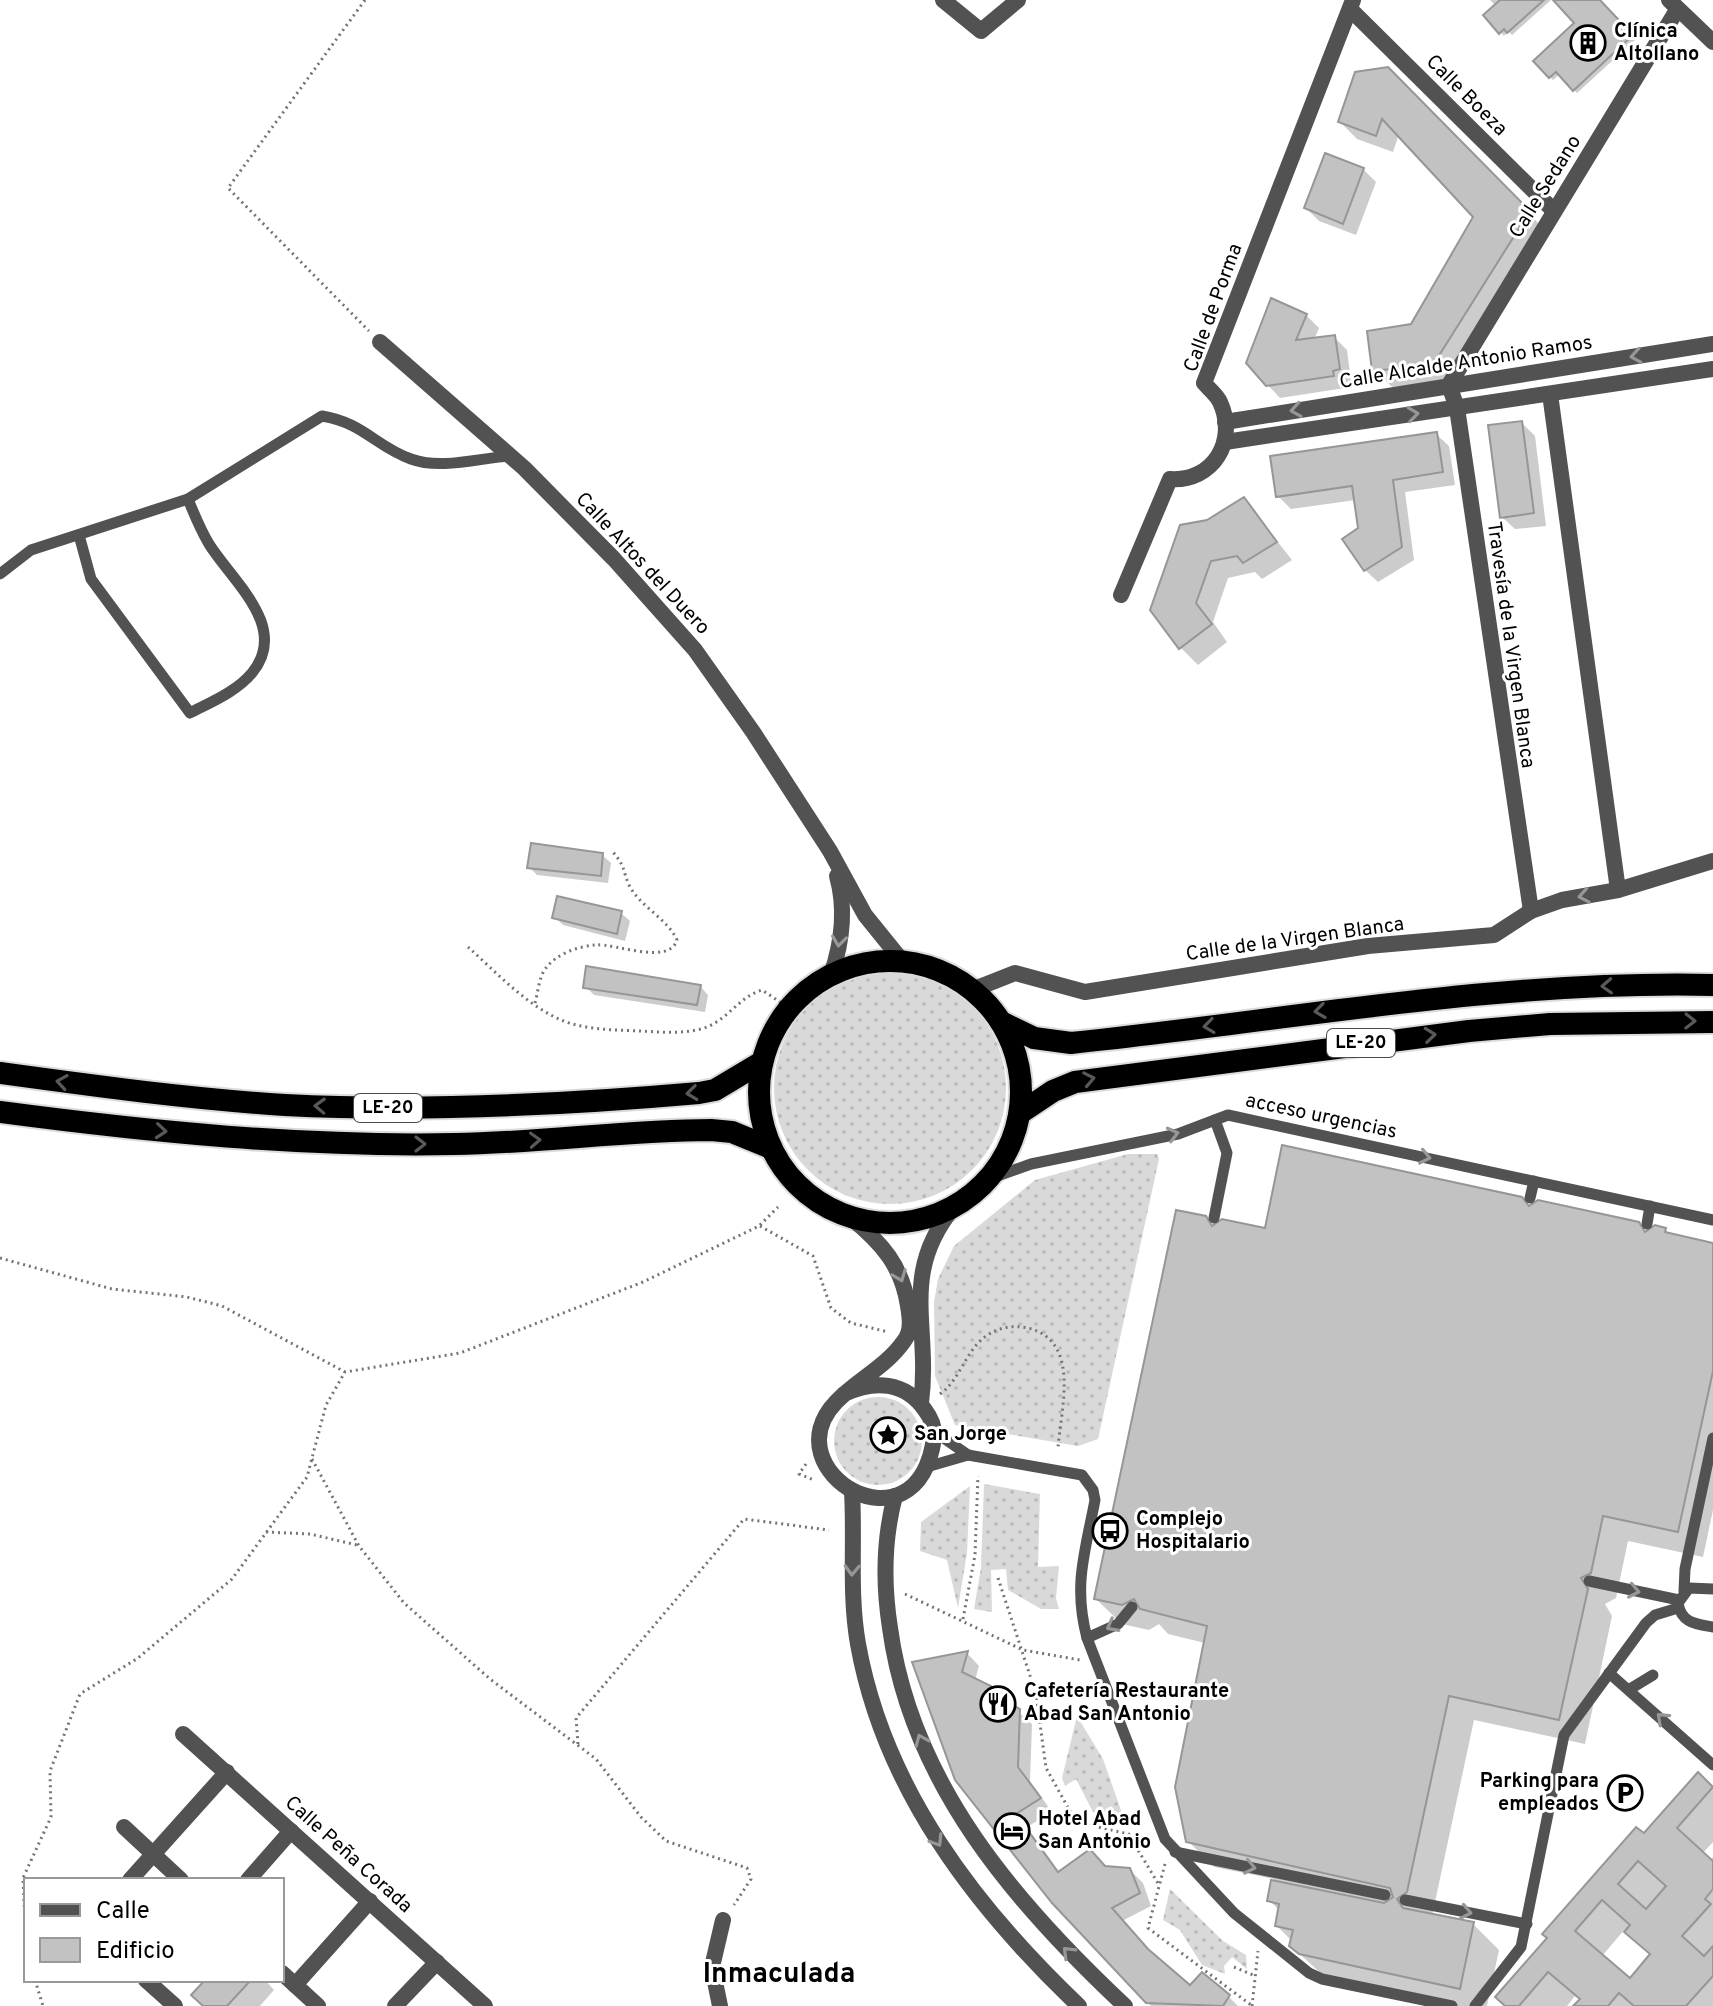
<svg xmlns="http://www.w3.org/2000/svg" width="1713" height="2006" viewBox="0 0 1713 2006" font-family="Overpass,sans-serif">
<defs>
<pattern id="grass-dots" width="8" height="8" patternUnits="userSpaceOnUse" patternTransform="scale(2)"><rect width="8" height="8" fill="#d9d9d9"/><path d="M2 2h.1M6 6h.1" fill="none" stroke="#b8b8b8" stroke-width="1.8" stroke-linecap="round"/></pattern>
</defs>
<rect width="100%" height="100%" fill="#fff"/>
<g fill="url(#grass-dots)">
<circle cx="890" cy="1088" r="116"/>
<polygon points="1128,1154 1157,1154 1159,1159 1098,1439 1078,1446 955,1425 935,1376 934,1302 938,1279 954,1246 1035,1180"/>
<circle cx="878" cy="1441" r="44"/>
<polygon points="984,1484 1040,1494 1038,1567 1059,1566 1056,1598 1059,1609 1041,1609 1008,1590 1006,1569 991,1570 992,1612 974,1609 981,1568"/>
<polygon points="970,1486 967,1553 958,1608 947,1560 920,1551 921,1522"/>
<polygon points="1077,1716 1103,1759 1123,1816 1093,1812 1076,1779 1065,1786 1062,1778"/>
<polygon points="1170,1889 1223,1941 1246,1955 1247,1969 1232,1957 1224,1966 1225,1974 1202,1965 1180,1930 1163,1920"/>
</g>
<g fill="#0003" fill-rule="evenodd">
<polygon points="1490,0 1551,0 1512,35 1508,31 1504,36 1486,16 1496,6"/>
<polygon points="1556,0 1598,0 1635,40 1577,93 1560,74 1553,80 1535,61 1577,23"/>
<polygon points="1387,69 1545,230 1450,382 1392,387 1374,370 1412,326 1476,216 1399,134 1393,152 1357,139 1340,122"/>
<polygon points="1363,169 1376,182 1356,235 1319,221 1306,208"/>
<polygon points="1306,315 1319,328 1314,340 1334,337 1347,350 1351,381 1345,383 1345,388 1280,398 1267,384"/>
<polygon points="1522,423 1535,436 1546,526 1515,529 1502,517"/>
<polygon points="1436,434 1449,446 1455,485 1405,492 1414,560 1378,582 1365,570 1356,500 1291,509 1278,496"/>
<polygon points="1244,499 1292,560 1262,579 1255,572 1228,578 1213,622 1227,642 1198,665 1181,648 1208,522"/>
<polygon points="602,855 611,863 608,883 537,875 529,867"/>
<polygon points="621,913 630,921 625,941 563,925 555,917"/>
<polygon points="700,986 708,995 705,1012 594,995 586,987"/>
<polygon points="1530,1208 1638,1224 1647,1233 1665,1229 1671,1236 1713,1247 1713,1510 1703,1557 1628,1541 1616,1598 1605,1604 1612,1616 1585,1744 1474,1720 1432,1916 1473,1924 1499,1950 1487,2006 1452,2006 1327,1979 1291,1946 1292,1941 1277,1926 1280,1911 1269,1900 1274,1879 1214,1867 1188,1841 1205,1643 1168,1634 1159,1624 1149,1630 1122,1624 1096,1599 1205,1218 1214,1227 1266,1230"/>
<polygon points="967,1653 979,1666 975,1680 990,1687 1032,1724 1030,1781 1052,1812 1027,1827 1060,1873 1106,1868 1130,1870 1143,1883 1151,1906 1122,1921 1153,1956 1191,1988 1229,1997 1238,2006 1151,2006 1053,1902 915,1664"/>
<path d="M1698,1775L1713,1788V1842L1702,1854L1710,1861L1713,1857V2006H1576L1581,2001L1575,1996L1567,2006H1506ZM1625,1929L1651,1956L1630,1980L1602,1956Z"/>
<polygon points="207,1980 265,1980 274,1990 260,2006 205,2006"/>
</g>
<g fill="#c2c2c2" stroke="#969696" stroke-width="2" fill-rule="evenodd">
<polygon points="1500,0 1544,0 1507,33 1504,29 1499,34 1483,15"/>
<polygon points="1553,0 1600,0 1633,35 1573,91 1556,72 1549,78 1533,61 1574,23"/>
<polygon points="1388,67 1530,211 1433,365 1372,371 1367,331 1411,324 1473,217 1382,119 1376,136 1338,122 1355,72"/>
<polygon points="1325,153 1364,168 1343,224 1304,208"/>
<polygon points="1271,298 1307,314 1296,340 1335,335 1340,369 1333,371 1334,376 1266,386 1246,363"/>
<polygon points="1522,421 1534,513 1500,518 1488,425"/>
<polygon points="1437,432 1443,472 1393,480 1402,547 1364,571 1342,539 1358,528 1352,486 1276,497 1270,456"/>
<polygon points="1244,497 1277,542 1243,563 1237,556 1211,561 1196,603 1212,624 1179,649 1150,610 1180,525 1207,520"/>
<polygon points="531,843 603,853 601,876 527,868"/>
<polygon points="557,896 622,911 617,934 552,918"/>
<polygon points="586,966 701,985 697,1005 583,988"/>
<polygon points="1282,1145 1522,1197 1529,1206 1538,1200 1639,1222 1645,1232 1655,1225 1666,1228 1665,1232 1713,1243 1713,1371 1678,1532 1603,1516 1591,1573 1581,1578 1588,1589 1559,1720 1449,1696 1407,1892 1397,1899 1403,1908 1474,1922 1460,1989 1299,1954 1289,1946 1293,1930 1275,1926 1279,1904 1267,1901 1271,1880 1384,1903 1393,1897 1390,1888 1186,1842 1175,1787 1207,1626 1140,1609 1134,1599 1122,1605 1094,1599 1176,1210 1206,1216 1212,1226 1222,1219 1265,1228"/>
<polygon points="968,1651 962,1672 991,1686 990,1693 1020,1709 1018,1767 1041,1798 1016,1814 1058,1872 1090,1849 1105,1866 1130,1868 1140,1893 1112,1908 1148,1949 1190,1985 1202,1972 1230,1995 1223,2006 1146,2003 1052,1903 955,1780 912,1662"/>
<path d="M1698,1772L1713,1787L1677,1828L1713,1861V1889L1705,1899L1711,1904L1682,1936L1704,1956L1713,1946V1976L1686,2006H1634L1619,1993L1608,2006H1573L1580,1999L1548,1972L1519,2006H1505L1495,1997L1547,1938L1542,1934L1636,1827L1644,1833ZM1638,1861L1666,1886L1646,1909L1618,1884ZM1602,1900L1630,1925L1624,1932L1650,1954L1630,1978L1575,1931Z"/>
<polygon points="205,1980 251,1980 227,2006 203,2006 191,1995"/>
</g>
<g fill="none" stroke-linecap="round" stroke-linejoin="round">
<defs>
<g id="trunk">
<circle cx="890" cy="1092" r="131"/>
<path d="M1001,1022L1034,1038L1071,1043C1285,1021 1496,980 1713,985"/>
<path d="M0,1073C95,1086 189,1099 285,1105C423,1112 562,1105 699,1093L715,1090L762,1062"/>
<path d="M0,1112C151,1132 303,1147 455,1144C541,1143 626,1130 711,1130L732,1132L771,1148"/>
<polyline points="1020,1113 1053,1091 1075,1082 1469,1031 1550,1024 1713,1022"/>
</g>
</defs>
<use href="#trunk" stroke="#dbdbdb" stroke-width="26"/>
<g stroke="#747474" stroke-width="3" stroke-dasharray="2 4" stroke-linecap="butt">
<polyline points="365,0 228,188 369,331"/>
<path d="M468,947C497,973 529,1008 566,1022C590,1030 615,1030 640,1031C660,1032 681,1034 701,1029C727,1022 738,997 762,990L789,1008"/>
<path d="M535,1003C538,993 539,976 546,968C556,954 579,946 596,945C615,943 669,966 677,940C667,918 640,907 629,885C622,869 626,867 612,851"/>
<polyline points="760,1226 813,1256 831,1308 851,1323 888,1332"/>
<polyline points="0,1258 112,1289 187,1297 222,1306 345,1372"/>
<path d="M940,1394C961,1379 965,1351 986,1336C999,1327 1013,1325 1028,1328C1081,1341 1061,1408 1058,1448"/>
<polyline points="312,1459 359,1546 404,1603 490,1679 596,1759 641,1817 666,1841 747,1868 751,1879 734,1905"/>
<polyline points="806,1464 799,1474 814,1480"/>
<polyline points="266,1532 310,1534 357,1545"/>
<polyline points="998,1578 1036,1694 1046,1768 1076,1822 1150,1839"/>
<polyline points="905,1594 1023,1650 1080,1660"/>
<polyline points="963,1619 975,1555 978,1476"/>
<polyline points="578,1744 576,1718 744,1519 829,1530"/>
<polyline points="1129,1835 1159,1885"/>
<polyline points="1165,1864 1148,1928 1251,2005"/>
<polyline points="26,1949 23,1878 51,1817 50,1771 80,1694 138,1658 232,1579 307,1477 326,1405 345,1372 460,1353 643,1282 759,1226 778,1207"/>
<polyline points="1234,1967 1253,1975"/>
<polyline points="35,1980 43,2006"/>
<polyline points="1252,2006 1258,1951"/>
</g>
<g stroke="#525252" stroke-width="11">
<path d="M79,535L91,579L190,713C211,702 236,692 252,673C290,627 232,581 209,544C200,529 194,514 188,499"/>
<path d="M0,574L31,550L188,499L322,416C364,423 375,446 411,459C440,470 480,458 510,456"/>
<polyline points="989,1179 1031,1164 1178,1134 1228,1115 1713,1220"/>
<polyline points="1530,1198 1534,1181"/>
<polyline points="1214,1218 1227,1153 1215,1120"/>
<polyline points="1647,1224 1650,1206"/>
<polyline points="935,1432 968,1455"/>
<path d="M930,1466L968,1455L1082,1475L1093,1490L1095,1500C1085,1553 1073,1585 1087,1638L1165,1839L1234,1913L1309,1973L1322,1979L1452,2006"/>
<polyline points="1589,1581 1679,1600"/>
<path d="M1713,1589L1689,1588L1678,1603C1681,1623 1696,1624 1713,1627"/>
<polyline points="1684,1591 1685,1569 1713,1438"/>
<polyline points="1087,1638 1118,1624 1132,1607"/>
<polyline points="1609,1673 1713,1765"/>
<polyline points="1630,1689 1653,1675"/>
<polyline points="1175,1852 1385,1895"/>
<polyline points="1405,1900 1527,1924"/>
<polyline points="1475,2006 1521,1947 1564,1735 1646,1623 1655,1615 1678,1608"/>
</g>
<g stroke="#525252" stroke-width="16">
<polyline points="943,0 981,31 1018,0"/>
<polyline points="1669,0 1713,42"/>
<polyline points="1350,9 1554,211"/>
<polyline points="380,342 524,468 614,559 695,650 753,732 830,851 865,915 903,962"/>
<polyline points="1550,394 1618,890"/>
<polyline points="1225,422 1713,344"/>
<polyline points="1225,442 1713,369"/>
<path d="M1121,595L1170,479C1213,482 1238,441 1220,402C1217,395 1209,389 1204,383L1353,0"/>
<polyline points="1531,911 1457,408 1449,385 1677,10"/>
<path d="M831,975C842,943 846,908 837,876"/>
<polyline points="972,990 1015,973 1085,992 1368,946 1494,935 1531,911 1562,900 1618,890 1713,861"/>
<path d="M844,1394C874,1380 905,1381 925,1410C931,1418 935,1428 934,1438C917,1559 770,1471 836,1402C857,1380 886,1367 904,1341C912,1331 910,1318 908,1306C902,1266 882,1243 851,1218"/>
<path d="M921,1403C931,1326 899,1275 953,1208"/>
<path d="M852,1492C855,1543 849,1593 858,1644C884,1789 975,1907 1079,2006"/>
<path d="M895,1496C883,1541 883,1583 890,1628C911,1783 1015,1903 1125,2006"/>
<polyline points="183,1734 485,2006"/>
<polyline points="124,1827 181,1880"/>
<polyline points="130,1880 227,1772"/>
<polyline points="248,1880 291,1831"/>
<polyline points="282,1973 318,2006"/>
<polyline points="146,1980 175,2006"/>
<polyline points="295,1985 370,1901"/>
<polyline points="395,2006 437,1962"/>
<polyline points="720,2006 712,1967 723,1920"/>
</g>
<use href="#trunk" stroke="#000" stroke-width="22"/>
</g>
<defs><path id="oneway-chevron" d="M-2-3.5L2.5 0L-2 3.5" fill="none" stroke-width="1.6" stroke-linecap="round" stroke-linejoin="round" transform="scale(2)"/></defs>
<g stroke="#979797">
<use href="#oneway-chevron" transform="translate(1636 356) rotate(171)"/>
<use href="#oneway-chevron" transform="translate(1296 410) rotate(171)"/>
<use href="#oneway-chevron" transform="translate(1413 414) rotate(-8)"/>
<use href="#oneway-chevron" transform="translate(1584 896) rotate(170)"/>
<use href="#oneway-chevron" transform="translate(839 941) rotate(97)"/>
<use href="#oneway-chevron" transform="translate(1173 1134) rotate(-14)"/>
<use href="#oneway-chevron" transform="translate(1425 1157) rotate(12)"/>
<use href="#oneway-chevron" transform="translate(900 1276) rotate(69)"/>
<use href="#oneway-chevron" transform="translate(852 1570) rotate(92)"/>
<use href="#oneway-chevron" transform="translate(1634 1591) rotate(12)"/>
<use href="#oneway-chevron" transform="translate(1112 1626) rotate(152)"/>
<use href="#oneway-chevron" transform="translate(1662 1718) rotate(-137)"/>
<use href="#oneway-chevron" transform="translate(921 1740) rotate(-113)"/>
<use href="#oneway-chevron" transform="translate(937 1841) rotate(58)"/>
<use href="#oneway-chevron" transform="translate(1250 1867) rotate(12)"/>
<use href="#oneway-chevron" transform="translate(1466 1912) rotate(11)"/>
<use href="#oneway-chevron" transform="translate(1068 1952) rotate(-135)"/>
</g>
<g stroke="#595959">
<use href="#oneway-chevron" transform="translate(1607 986) rotate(177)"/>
<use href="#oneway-chevron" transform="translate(1320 1011) rotate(172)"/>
<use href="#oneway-chevron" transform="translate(1690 1021) rotate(1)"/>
<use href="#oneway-chevron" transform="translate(1209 1026) rotate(172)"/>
<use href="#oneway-chevron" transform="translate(1430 1035) rotate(-6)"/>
<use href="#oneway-chevron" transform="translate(1089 1079) rotate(-11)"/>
<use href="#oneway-chevron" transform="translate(62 1082) rotate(-171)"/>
<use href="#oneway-chevron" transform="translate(692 1093) rotate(173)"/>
<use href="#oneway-chevron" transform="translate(320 1106) rotate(-178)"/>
<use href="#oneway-chevron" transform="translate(161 1131) rotate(5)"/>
<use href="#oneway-chevron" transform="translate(535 1140) rotate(-3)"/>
<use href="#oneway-chevron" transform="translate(420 1144)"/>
</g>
<defs>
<symbol id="building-ring" viewBox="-11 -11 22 22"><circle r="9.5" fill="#fff" stroke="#000" stroke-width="1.5"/><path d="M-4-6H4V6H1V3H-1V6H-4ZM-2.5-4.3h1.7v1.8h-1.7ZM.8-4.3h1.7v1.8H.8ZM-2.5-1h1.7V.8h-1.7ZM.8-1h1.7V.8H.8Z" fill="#000"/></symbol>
<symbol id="sight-ring" viewBox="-11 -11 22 22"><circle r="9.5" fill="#fff" stroke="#000" stroke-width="1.5"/><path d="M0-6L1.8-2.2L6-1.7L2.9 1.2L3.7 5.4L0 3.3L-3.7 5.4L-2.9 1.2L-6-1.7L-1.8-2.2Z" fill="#000"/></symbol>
<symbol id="bus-ring" viewBox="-11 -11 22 22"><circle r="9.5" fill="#fff" stroke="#000" stroke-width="1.5"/><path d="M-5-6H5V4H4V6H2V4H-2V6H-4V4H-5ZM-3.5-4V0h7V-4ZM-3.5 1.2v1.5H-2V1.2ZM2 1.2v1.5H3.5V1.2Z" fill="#000"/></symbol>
<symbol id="restaurant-ring" viewBox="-11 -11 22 22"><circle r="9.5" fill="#fff" stroke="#000" stroke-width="1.5"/><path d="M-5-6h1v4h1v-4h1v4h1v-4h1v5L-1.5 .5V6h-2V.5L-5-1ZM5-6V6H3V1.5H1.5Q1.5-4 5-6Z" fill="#000"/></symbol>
<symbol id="parking-ring" viewBox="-11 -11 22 22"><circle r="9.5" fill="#fff" stroke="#000" stroke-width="1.5"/><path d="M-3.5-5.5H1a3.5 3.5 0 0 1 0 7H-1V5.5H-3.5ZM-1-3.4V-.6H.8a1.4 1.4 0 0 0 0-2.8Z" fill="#000"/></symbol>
<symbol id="hotel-ring" viewBox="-11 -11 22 22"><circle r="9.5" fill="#fff" stroke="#000" stroke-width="1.5"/><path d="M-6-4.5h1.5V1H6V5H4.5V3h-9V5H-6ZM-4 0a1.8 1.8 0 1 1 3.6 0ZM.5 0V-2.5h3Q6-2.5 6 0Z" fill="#000"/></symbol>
</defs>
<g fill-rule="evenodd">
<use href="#building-ring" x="1568" y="23" width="40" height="40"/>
<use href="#sight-ring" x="868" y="1415" width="40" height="40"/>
<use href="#bus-ring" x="1090" y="1511" width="40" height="40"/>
<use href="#restaurant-ring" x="978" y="1684" width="40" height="40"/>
<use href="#parking-ring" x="1605" y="1773" width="40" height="40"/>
<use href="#hotel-ring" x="992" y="1811" width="40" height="40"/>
</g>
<g text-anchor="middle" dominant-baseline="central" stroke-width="6" stroke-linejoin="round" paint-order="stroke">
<g fill="#fff" stroke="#4c4c4c" stroke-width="2">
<rect x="1327" y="1029" width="68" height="28" rx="6"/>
<rect x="354" y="1094" width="68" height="28" rx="6"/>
</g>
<g font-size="18" font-weight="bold" fill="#000">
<text x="1361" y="1043">LE-20</text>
<text x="388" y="1108">LE-20</text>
</g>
<g font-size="20" font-weight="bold" fill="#000" stroke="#fff" text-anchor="start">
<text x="1614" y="32">Clínica<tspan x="1614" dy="23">Altollano</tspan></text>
<text x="914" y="1435">San Jorge</text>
<text x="1136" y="1520">Complejo<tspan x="1136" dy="23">Hospitalario</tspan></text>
<text x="1024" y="1692">Cafetería Restaurante<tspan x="1024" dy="23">Abad San Antonio</tspan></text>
<text x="1599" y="1782" text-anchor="end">Parking para<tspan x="1599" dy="23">empleados</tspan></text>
<text x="1038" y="1820">Hotel Abad<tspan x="1038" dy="23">San Antonio</tspan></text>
</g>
<g font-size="20" fill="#000" stroke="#fff">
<text transform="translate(1466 96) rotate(45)">Calle Boeza</text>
<text transform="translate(1546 187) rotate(-58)">Calle Sedano</text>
<text transform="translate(1214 308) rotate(-70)">Calle de Porma</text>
<text transform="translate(1466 363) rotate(-9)">Calle Alcalde Antonio Ramos</text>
<text transform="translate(642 564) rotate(47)">Calle Altos del Duero</text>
<text transform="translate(1510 645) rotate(82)">Travesía de la Virgen Blanca</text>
<text transform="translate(1295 940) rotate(-8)">Calle de la Virgen Blanca</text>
<text transform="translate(1321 1117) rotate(12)">acceso urgencias</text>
<text transform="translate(348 1855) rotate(42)">Calle Peña Corada</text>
</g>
<g font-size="28" font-weight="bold" fill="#000" stroke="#fff">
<text x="779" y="1975">Inmaculada</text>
</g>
</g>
<rect x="24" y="1878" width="260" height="104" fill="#ffffff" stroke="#999999" stroke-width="2"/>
<rect x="40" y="1904" width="40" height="12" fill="#525252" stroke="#999999" stroke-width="2"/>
<text x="96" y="1918" font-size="24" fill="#000000">Calle</text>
<rect x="40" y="1938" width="40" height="24" fill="#c2c2c2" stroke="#999999" stroke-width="2"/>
<text x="96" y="1958" font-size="24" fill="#000000">Edificio</text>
</svg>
